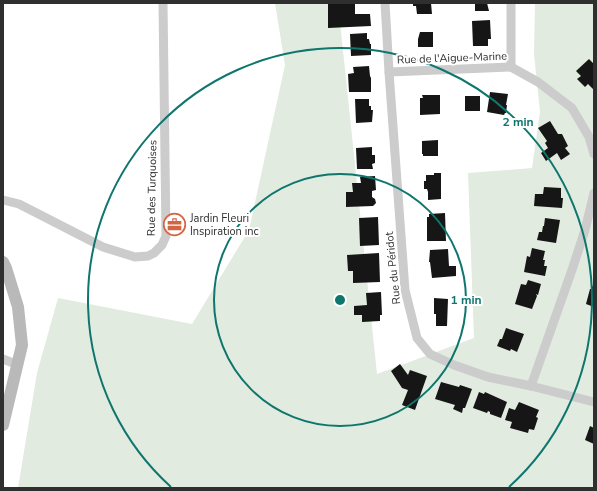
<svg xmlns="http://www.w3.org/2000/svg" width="597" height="491" viewBox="0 0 597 491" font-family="'Nunito Sans',sans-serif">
<rect width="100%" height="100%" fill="#fff"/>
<polygon fill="#e1ebdf" points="275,3 338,3 377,374 474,338 468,173 532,168 540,112 534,54 535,3 594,3 594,488 18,488 37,373 58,298 192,324 249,230 285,65"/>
<g fill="#161616">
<polygon points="355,3 355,14 370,14 371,26 328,28 328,4"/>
<polygon points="413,3 431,3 432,14 417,14 416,6 413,6"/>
<polygon points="475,3 487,3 489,11 475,11"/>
<polygon points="490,20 491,39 488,39 488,46 473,46 472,21"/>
<polygon points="420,32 433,32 433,47 418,47 418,39"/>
<polygon points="367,33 367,39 369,39 370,44 371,44 371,55 351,56 350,34"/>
<polygon points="589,59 594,64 593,89 588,84 585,87 577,79 581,76 576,71"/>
<polygon points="369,66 370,76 371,78 371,92 349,92 348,74 354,73 353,67"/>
<polygon points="490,92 508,94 506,105 507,105 506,113 505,113 504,115 487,112"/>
<polygon points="422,95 440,95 440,114 420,115 420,98 423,98"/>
<rect x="465" y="96" width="15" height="15"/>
<polygon points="355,99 369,99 369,106 371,106 371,110 373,110 372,122 356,123"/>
<polygon points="550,121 558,134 562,134 568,146 565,148 570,154 561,160 557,153 546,161 541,153 548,148 545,143 547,141 538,128"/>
<polygon points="438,140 438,156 423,156 423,154 422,154 422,141"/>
<polygon points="372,147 372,155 375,155 375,163 372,164 373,169 357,169 356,148"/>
<polygon points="434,173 441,173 441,199 428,200 428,192 427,189 424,189 424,181 426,181 426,175 434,175"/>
<polygon points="375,176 376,190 372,191 372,197 375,199 376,203 373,206 346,207 346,192 353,192 352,183 361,183 360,177"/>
<polygon points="544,187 561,188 561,198 563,198 562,208 534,206 535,194 543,194"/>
<polygon points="445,213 446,241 427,241 427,217 429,217 429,214"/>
<polygon points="378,217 379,245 360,246 359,218"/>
<polygon points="545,218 560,220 556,243 537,240 539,232 542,232 543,226 544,226"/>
<polygon points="532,248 545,251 543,260 545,260 544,266 547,266 545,276 524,272 527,256 530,257"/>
<polygon points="448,249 449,266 456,266 456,276 432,278 430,262 429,262 430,250"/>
<polygon points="379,253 380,282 353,283 353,271 348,271 347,255"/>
<polygon points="528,280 541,284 538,295 536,294 537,296 532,309 515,304 521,284 526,285"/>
<polygon points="594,283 594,307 586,304 590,289 591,289"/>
<polygon points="381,292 382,315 380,315 380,321 362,322 362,315 354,315 354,306 367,305 366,293"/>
<polygon points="434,298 448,299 447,326 436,326 436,314 434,314"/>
<polygon points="506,328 524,334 517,352 511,349 510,351 497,346 500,339 502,339"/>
<polygon points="400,364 408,375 410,370 427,376 415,410 402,405 408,390 402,388 391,371"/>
<polygon points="441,382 459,387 460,385 472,389 465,408 463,408 462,413 453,409 455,405 435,399"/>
<polygon points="479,392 484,394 485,392 507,402 501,418 490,414 490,412 488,411 487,413 473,408"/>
<polygon points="519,402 539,410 536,417 538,418 534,430 529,429 528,433 510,428 512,422 505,420 509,408 515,410"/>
<polygon points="590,426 594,428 594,444 585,440"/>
</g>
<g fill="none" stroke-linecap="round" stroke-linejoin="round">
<g stroke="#ccc" stroke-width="9">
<polyline points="385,3 389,72 405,290 417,338 430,354 454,365 488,377 531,386 594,402"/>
<polyline points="511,3 511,67"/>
<polyline points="389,72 511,67 538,82 572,108 589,137 594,154"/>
<polyline points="3,200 19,204 103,247 135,257 148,256 154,253 162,245 166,236 163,3"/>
<polyline points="3,359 18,365"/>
<polyline points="531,386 573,267 585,230 594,193"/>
</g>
<polyline stroke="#b9b9b9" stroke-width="12" points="3,262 6,268 18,307 22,345 3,425"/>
</g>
<g fill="none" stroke="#0f766e" stroke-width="2">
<circle cx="340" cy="300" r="126"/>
<path d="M171 487A252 252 0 1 1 509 487"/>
</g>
<defs>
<symbol id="office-ring" viewBox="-11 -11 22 22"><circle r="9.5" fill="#fff" stroke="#d16646" stroke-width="1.5"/><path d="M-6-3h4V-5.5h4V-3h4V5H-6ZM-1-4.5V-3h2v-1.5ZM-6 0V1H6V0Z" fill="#d16646"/></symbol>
</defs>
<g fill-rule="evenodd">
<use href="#office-ring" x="162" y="212" width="25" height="25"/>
</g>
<g text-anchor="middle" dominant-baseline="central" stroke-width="4" stroke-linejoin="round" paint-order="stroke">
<g font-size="11" fill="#2f2f2f" stroke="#fff">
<text transform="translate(452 58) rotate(-2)">Rue de l'Aigue-Marine</text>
<text transform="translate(152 188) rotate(-89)">Rue des Turquoises</text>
<text transform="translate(393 268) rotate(-96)">Rue du Péridot</text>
</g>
<g font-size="11" fill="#2f2f2f" stroke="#fff" text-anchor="start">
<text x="190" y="218">Jardin Fleuri<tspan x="190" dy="13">Inspiration inc</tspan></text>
</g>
</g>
<circle cx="340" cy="300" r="6" fill="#0f766e" stroke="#fff" stroke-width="2"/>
<g font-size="12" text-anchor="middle" font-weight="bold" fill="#0f766e" stroke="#fff" stroke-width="4" stroke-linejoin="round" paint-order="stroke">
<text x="518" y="126">2 min</text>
<text x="466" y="304">1 min</text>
</g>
<rect width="597" height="491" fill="none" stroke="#2f2f2f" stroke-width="8"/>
</svg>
